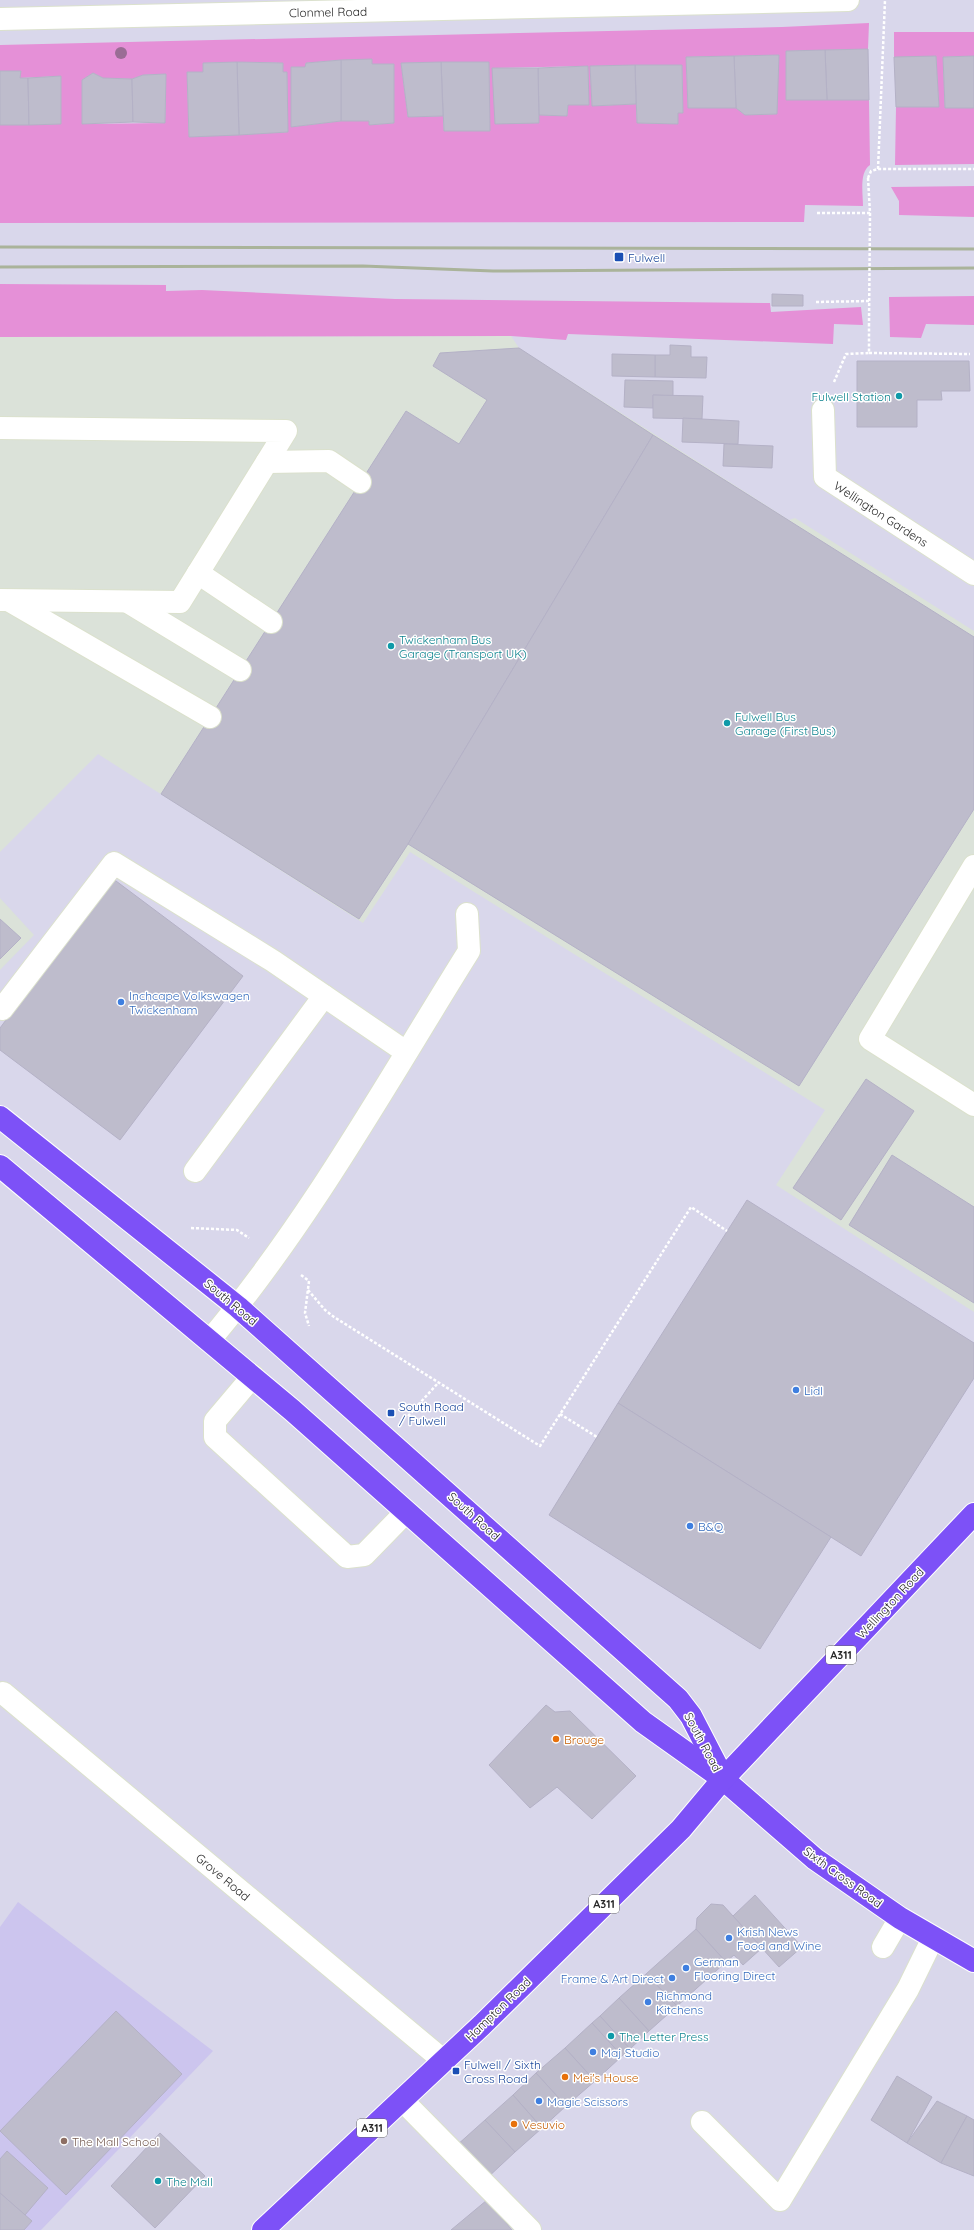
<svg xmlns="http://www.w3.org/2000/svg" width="974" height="2230" viewBox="0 0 974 2230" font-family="Quicksand,sans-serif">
<rect width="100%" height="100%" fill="#d9d7eb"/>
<g fill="#dbe2d9">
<polygon points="511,336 519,348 789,520 795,518 974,631 974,1312 776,1185 825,1110 410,852 363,923 98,754 0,852 0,337"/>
<polygon points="0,898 34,935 0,970"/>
</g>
<polygon fill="#ccc5ee" points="18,1902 213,2051 41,2230 0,2230 0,1927"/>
<g fill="#e590d7" fill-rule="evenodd">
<path d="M869,23L868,49L787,51L786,99L869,100L870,165C859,172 863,194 863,206L805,205L804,222L0,223V125L61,124V76L20,78V71H0V45L782,27ZM779,55L776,114L745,115L736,108H688L686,57ZM341,60L372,64H393L394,123L370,125L369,121H341L291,127V67H305L306,63ZM237,62L283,63V72H287L288,132L189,137L187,73L203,72V63ZM489,62L490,131H444L443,116L408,117L401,63ZM682,65L683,113H678V124L637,123L636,104L592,106L590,66ZM588,66L589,105H568L567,116L539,115V123L492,68ZM93,73L103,78L132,79L143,75L166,74L165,123L82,124V80Z"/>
<polygon points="894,32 974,32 974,56 943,57 945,108 974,108 974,164 895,165 896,107 939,107 936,57 894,57"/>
<polygon points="974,186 974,217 899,215 899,201 891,187"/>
<polygon points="0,284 166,285 166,291 202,290 395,299 770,303 771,312 861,307 863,325 834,324 833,344 568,334 566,340 511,336 0,337"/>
<polygon points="974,296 974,325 926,324 921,338 890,337 889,297"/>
</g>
<g fill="#bebccc" stroke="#b4b1c6">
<polygon points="868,49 869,100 827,100 825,50"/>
<polygon points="825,50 827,100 786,100 786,51"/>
<polygon points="779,55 777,114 745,115 736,108 734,56"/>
<polygon points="734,56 736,108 688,108 686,57"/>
<polygon points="936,56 939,107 896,107 894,57"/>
<polygon points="974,56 974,108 945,108 943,57"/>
<polygon points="372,59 372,64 394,64 394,123 369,125 369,121 341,121 341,60"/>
<polygon points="341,60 341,121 291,127 291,67 305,67 306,63"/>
<polygon points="237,62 283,63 283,72 287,72 288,132 239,135"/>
<polygon points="237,62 239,135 189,137 187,72 203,72 203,63"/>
<polygon points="441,62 489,62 490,131 444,131"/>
<polygon points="441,62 443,116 408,117 401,63"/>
<polygon points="635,65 682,65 683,113 678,113 678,124 637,123"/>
<polygon points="635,65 636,104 592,106 590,66"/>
<polygon points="588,66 589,105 568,105 567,116 539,115 538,68"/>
<polygon points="492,68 538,68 539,123 495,124"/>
<polygon points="0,71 21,71 20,78 28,78 29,125 0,125"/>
<polygon points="93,73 103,78 132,79 133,122 82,124 82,80"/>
<polygon points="166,74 165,123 133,122 132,79 143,75"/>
<polygon points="61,76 61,124 29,125 28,78"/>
<polygon points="772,294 803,295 803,306 772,306"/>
<polygon points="670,345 691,346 691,357 707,357 706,378 655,377 655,355 670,355"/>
<polygon points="519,348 653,435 408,844 359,919 161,794 406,411 459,444 487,400 433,366 440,353"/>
<polygon points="612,354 655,355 655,377 612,376"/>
<polygon points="857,361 969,361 970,391 941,391 942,400 917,400 917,427 857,427"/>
<polygon points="625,380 673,381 673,396 653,395 653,408 624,407"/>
<polygon points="653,395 703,396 702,419 653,418"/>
<polygon points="683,418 739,421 738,444 682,442"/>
<polygon points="653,435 974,637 974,809 799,1086 408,844"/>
<polygon points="724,444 773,446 772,468 723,466"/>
<polygon points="112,878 243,976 120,1140 0,1050 0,1028"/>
<polygon points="0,919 21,938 0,959"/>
<polygon points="866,1079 914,1111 841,1220 793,1188"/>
<polygon points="892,1155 974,1207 974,1303 849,1225"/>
<polygon points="747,1200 974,1343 974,1378 861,1556 618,1403"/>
<polygon points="618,1403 831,1537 760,1649 549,1515"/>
<polygon points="546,1705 555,1712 570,1711 636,1776 592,1819 557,1787 530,1808 489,1765"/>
<polygon points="755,1895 802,1947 779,1967 733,1916"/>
<polygon points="711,1904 723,1905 762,1948 743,1965 734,1955 726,1962 696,1929 697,1918"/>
<polygon points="696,1929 726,1962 677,2006 646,1974"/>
<polygon points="646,1974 677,2006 649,2031 619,1998"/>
<polygon points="619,1998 649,2031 630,2049 600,2016"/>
<polygon points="116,2011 182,2074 66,2195 0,2131"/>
<polygon points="600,2016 630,2049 622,2056 592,2023"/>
<polygon points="592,2023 622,2056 595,2081 565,2048"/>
<polygon points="565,2048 595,2081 566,2106 536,2073"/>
<polygon points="536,2073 566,2106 542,2128 513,2095"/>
<polygon points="897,2076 932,2097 907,2143 871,2120"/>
<polygon points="513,2095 542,2128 515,2152 485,2120"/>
<polygon points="937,2101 967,2116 941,2163 907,2143"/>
<polygon points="967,2116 974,2120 974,2176 941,2163"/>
<polygon points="485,2120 515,2152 486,2179 456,2146"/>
<polygon points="160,2133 205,2176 155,2228 111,2186"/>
<polygon points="7,2151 48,2188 25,2215 0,2193 0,2159"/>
<polygon points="0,2193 32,2221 24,2230 0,2230"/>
<polygon points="487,2200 512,2230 451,2230"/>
</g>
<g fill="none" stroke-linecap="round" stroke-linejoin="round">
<defs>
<g id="minor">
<polyline points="0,19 848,0"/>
<polyline points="823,410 825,477 974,574"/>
<polyline points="0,428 286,431 180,602 0,600"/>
<polyline points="267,462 329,461 360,482"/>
<polyline points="198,573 271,622"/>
<polyline points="10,601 210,717"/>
<polyline points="128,602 240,670"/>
<polyline points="974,866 870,1039 974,1105"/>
<polyline points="2,1009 114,863 273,961 406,1052"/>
<polyline points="195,1171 324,996"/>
<path d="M210,1340C310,1221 387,1082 469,951L467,914"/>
<polyline points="253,1376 215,1421 215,1437 347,1557 364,1555 406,1512"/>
<polyline points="3,1693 444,2061"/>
<polyline points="883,1947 900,1918"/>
<polyline points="402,2100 530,2230"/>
<polyline points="702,2122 780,2200 908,1989 933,1938"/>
</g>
<g id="major">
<polyline points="0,1117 238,1307 678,1699 691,1716 722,1776"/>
<polyline points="0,1166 292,1410 643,1722 723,1779 815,1859 900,1918 974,1961"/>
<polyline points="263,2230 482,2025 681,1829 723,1779 974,1514"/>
</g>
</defs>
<use href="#minor" stroke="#dbe1cd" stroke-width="24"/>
<use href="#major" stroke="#fff" stroke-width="24"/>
<g stroke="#fff" stroke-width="2.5" stroke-dasharray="3 2" stroke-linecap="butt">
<polyline points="878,169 885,0"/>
<polyline points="868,178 871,171 878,169 974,169"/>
<polyline points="817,213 870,213"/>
<polyline points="816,302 869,301"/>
<polyline points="869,353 970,354"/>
<polyline points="834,382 846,354 869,353 869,325"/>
<polyline points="191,1228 237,1230 249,1238"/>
<polyline points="301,1275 309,1281 305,1313 309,1326"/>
<polyline points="308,1290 325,1310 334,1317 540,1446 691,1207 727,1231"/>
<polyline points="560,1414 597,1437"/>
<polyline points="408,1416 439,1382"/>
</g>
<use href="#minor" stroke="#fff" stroke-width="22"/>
<use href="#major" stroke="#7d51f7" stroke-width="22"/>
<g stroke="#aab39a" stroke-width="3">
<polyline points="0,247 974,249"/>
<polyline points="0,267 363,266 493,271 974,268"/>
</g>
<polyline stroke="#fff" stroke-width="2.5" stroke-dasharray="3 2" stroke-linecap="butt" points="868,178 870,213 869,325"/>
</g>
<circle fill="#9a6d95" cx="121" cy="53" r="6"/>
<g fill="#1a4fb4" stroke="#fff" stroke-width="1.5">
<rect x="614" y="252" width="10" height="10" rx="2"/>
<rect x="387" y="1409" width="8" height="8" rx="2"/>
<rect x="452" y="2067" width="8" height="8" rx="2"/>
</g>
<g fill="#0f9aa8" stroke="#fff" stroke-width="1.5">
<circle cx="899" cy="396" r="4"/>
<circle cx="391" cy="646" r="4"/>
<circle cx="727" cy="723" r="4"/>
<circle cx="611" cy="2036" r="4"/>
<circle cx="158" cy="2181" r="4"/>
</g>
<g fill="#3f7fe0" stroke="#fff" stroke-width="1.5">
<circle cx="121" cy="1002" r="4"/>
<circle cx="796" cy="1390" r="4"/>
<circle cx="690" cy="1526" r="4"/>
<circle cx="729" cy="1938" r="4"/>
<circle cx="686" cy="1968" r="4"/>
<circle cx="672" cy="1978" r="4"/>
<circle cx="648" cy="2002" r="4"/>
<circle cx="593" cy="2052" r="4"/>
<circle cx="539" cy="2101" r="4"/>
</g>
<g fill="#e8710a" stroke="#fff" stroke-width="1.5">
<circle cx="556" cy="1739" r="4"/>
<circle cx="565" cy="2077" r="4"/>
<circle cx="514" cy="2124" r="4"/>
</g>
<circle fill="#8d6e63" stroke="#fff" stroke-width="1.5" cx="64" cy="2141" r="4"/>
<g text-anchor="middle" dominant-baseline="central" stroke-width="3" stroke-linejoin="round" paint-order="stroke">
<g fill="#fff" stroke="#686868" stroke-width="1">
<rect x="826" y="1646" width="30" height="18" rx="3"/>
<rect x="589" y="1895" width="30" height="18" rx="3"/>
<rect x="357" y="2119" width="30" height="18" rx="3"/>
</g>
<g font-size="11" font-weight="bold" fill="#272727">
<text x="841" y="1655">A311</text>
<text x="604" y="1904">A311</text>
<text x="372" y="2128">A311</text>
</g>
<g font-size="12" fill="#272727" stroke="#fff">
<text transform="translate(328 12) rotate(-1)">Clonmel Road</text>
<text transform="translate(881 514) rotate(33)">Wellington Gardens</text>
<text transform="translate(231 1302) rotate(40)">South Road</text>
<text transform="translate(474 1516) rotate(42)">South Road</text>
<text transform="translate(890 1603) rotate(-47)">Wellington Road</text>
<text transform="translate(703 1742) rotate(62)">South Road</text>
<text transform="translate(223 1877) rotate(40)">Grove Road</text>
<text transform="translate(843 1877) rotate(36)">Sixth Cross Road</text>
<text transform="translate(498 2009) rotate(-44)">Hampton Road</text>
</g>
<g font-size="12" fill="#164399" stroke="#fff" text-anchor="start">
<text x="628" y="257">Fulwell</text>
<text x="399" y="1406">South Road<tspan x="399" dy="14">/ Fulwell</tspan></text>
<text x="464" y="2064">Fulwell / Sixth<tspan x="464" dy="14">Cross Road</tspan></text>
</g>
<g font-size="12" fill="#0d838f" stroke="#fff" text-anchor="start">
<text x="891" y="396" text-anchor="end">Fulwell Station</text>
<text x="399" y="639">Twickenham Bus<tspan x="399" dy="14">Garage (Transport UK)</tspan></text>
<text x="735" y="716">Fulwell Bus<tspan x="735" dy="14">Garage (First Bus)</tspan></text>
<text x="619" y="2036">The Letter Press</text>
<text x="166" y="2181">The Mall</text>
</g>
<g font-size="12" fill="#366cbe" stroke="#fff" text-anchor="start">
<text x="129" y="995">Inchcape Volkswagen<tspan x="129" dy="14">Twickenham</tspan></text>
<text x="804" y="1390">Lidl</text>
<text x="698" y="1526">B&amp;Q</text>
<text x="737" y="1931">Krish News<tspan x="737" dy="14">Food and Wine</tspan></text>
<text x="694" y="1961">German<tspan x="694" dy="14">Flooring Direct</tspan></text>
<text x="664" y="1978" text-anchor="end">Frame &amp; Art Direct</text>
<text x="656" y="1995">Richmond<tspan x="656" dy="14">Kitchens</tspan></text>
<text x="601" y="2052">Maj Studio</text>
<text x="547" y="2101">Magic Scissors</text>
</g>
<g font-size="12" fill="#c56008" stroke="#fff" text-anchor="start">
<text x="564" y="1739">Brouge</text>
<text x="573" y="2077">Mei's House</text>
<text x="522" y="2124">Vesuvio</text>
</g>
<g font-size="12" fill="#785e54" stroke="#fff" text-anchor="start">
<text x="72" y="2141">The Mall School</text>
</g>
</g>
</svg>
